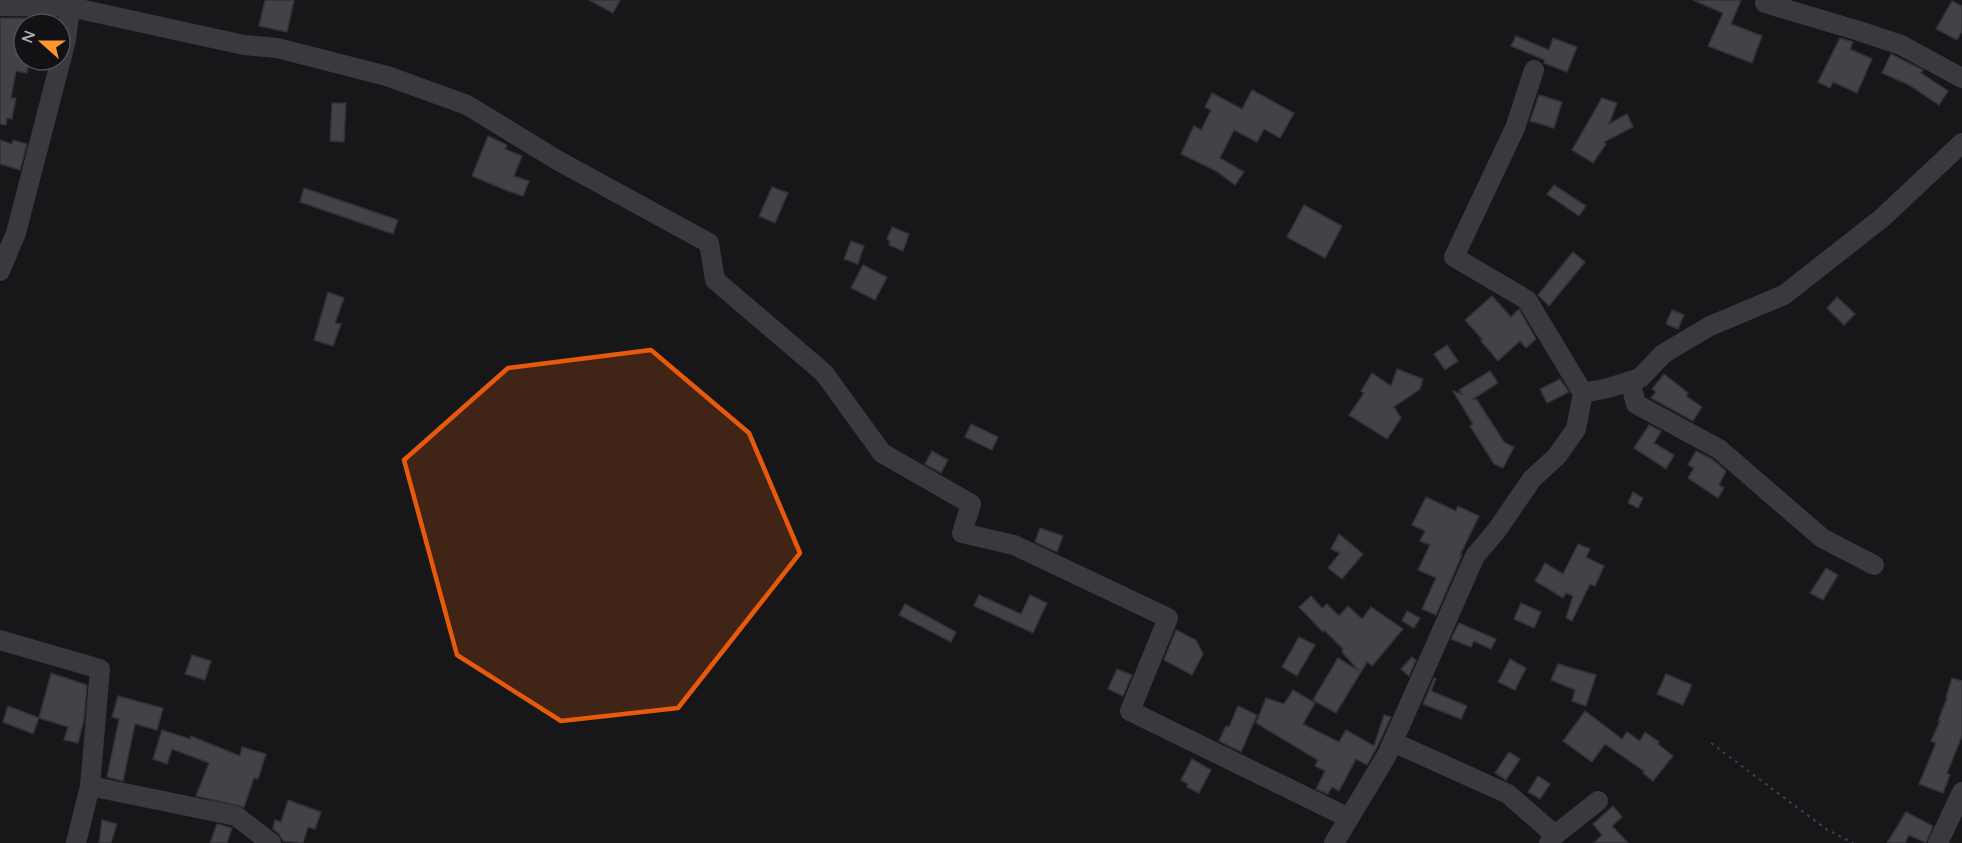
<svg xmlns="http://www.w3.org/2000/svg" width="1962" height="843" viewBox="0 0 1962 843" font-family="Quicksand,sans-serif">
<rect width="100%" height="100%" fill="#171719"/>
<g fill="#414346" stroke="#313236" stroke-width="1.5">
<polygon points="265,0 294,0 287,32 259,26"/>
<polygon points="589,0 620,0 613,13"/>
<polygon points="1693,0 1741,0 1731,24 1762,36 1752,63 1708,46 1723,13"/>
<polygon points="1952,1 1962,6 1962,31 1957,40 1936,29"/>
<polygon points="0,18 24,18 24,60 29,60 27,73 16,71 11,98 16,98 12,119 7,118 6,125 0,124"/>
<polygon points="1516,36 1549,50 1553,38 1577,47 1567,72 1544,63 1545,60 1511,46"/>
<polygon points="1840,38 1853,42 1850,49 1872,59 1857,93 1833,82 1830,88 1818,82"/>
<polygon points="1891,54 1923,70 1921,73 1948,91 1939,105 1909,85 1882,73"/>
<polygon points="1252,90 1294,113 1280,138 1264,129 1257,142 1234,130 1220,158 1244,172 1235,185 1216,171 1181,154 1194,126 1201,130 1211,110 1205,107 1212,93 1242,109"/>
<polygon points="1539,95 1562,102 1554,128 1530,121"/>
<polygon points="1602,98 1617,103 1609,124 1627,114 1633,127 1604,142 1606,144 1593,163 1572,150"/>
<polygon points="332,103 346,103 344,142 330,141"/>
<polygon points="488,136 507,145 505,149 522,156 514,176 529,181 523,196 508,191 472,176"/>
<polygon points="0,140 12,144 13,140 27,144 20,170 0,164"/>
<polygon points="1554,185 1586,206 1579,216 1547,194"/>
<polygon points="772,187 788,193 775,223 759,216"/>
<polygon points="304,188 398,220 393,234 300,202"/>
<polygon points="1304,205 1342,226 1325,258 1287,237"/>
<polygon points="892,227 909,234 903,251 889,245 890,241 887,239"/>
<polygon points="851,241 864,246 858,264 844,259"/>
<polygon points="1573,252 1585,262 1549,306 1538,295"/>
<polygon points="863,265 887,277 875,300 851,288"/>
<polygon points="328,292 344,298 335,323 341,324 333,346 314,340"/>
<polygon points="1492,296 1511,317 1519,309 1536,339 1526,348 1520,341 1498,361 1481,341 1482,339 1465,320"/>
<polygon points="1837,297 1855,314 1844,325 1827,308"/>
<polygon points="1672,310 1684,315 1678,329 1666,324"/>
<polygon points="1447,345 1458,361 1445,370 1434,354"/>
<polygon points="1397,369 1423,379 1420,389 1394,407 1401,418 1387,439 1349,415 1364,393 1361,391 1372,373 1391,386"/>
<polygon points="1490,371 1498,383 1473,399 1477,400 1504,442 1514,447 1503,468 1494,464 1470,426 1473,424 1453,391 1462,394 1459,390"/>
<polygon points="1664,374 1688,393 1686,396 1702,407 1693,421 1651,398 1656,392 1652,389"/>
<polygon points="1560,379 1569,392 1547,403 1540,389"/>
<polygon points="971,424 998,437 992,450 965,437"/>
<polygon points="1649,425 1661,431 1654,443 1674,455 1666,469 1634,448"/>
<polygon points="932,451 948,460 941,473 925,464"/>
<polygon points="1696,451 1712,459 1726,471 1719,485 1724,488 1718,498 1688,478 1694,468 1688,465"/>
<polygon points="1633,492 1643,498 1638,508 1628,503"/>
<polygon points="1426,497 1456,511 1458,506 1479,516 1460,555 1462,555 1436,615 1422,609 1436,578 1418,570 1430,545 1420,541 1425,531 1412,525"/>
<polygon points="1040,528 1063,536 1057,552 1035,542"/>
<polygon points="1339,534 1363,554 1342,579 1328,568 1340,553 1331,549"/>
<polygon points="1578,544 1590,549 1586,557 1604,566 1595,586 1590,584 1572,621 1566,618 1573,596 1566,593 1563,598 1535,581 1545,563 1563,574"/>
<polygon points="1826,568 1838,575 1823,600 1810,593"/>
<polygon points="979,595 1021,614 1030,595 1047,603 1033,633 974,606"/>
<polygon points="1311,596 1322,608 1327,604 1339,616 1348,606 1362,619 1371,607 1403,629 1372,666 1367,662 1336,713 1313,700 1338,658 1359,671 1342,652 1343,649 1324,630 1323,632 1299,607"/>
<polygon points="1521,603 1541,612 1534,628 1514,619"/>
<polygon points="905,604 956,632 951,642 899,615"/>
<polygon points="1407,611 1420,618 1414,628 1402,621"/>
<polygon points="1459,623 1496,639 1491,649 1474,641 1471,647 1451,639"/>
<polygon points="1176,630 1196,640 1203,654 1192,675 1164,660"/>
<polygon points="1299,637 1315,645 1297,676 1282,667"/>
<polygon points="192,655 211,661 205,680 185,674"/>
<polygon points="1412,657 1416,660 1409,676 1401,669"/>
<polygon points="1510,659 1526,668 1515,690 1498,682"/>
<polygon points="1558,664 1596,675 1586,706 1572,701 1575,690 1551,680"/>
<polygon points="1117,669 1132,675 1123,696 1108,689"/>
<polygon points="51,673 87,685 84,720 78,743 64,740 68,727 39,718 33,734 3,722 8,706 39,718"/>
<polygon points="1666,674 1692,685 1683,705 1657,694"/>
<polygon points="1434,678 1436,679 1431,691 1467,706 1461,719 1423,704"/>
<polygon points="1952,678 1962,681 1962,736 1947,773 1950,775 1943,793 1919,784 1936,743 1931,741 1940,721 1938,721 1947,698 1946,697"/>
<polygon points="1293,690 1315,703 1303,724 1339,742 1346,730 1374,746 1384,715 1391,717 1376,749 1367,765 1356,759 1339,791 1332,787 1328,794 1316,789 1325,771 1315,766 1318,760 1256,723 1266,698 1284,704"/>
<polygon points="118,696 163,708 157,730 135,724 123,781 107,777 119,719 112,717"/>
<polygon points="1238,706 1257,715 1241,752 1219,741 1226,726 1229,727"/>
<polygon points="1585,711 1622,739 1627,732 1640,741 1645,732 1659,742 1658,744 1673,756 1653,781 1643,773 1644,771 1605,744 1592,762 1563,741"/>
<polygon points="162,730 190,739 191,736 240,756 242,747 266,754 258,779 254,778 244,807 196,796 209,763 172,749 167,764 153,759"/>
<polygon points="1509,752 1520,759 1506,780 1495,773"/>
<polygon points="1192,759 1211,770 1199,793 1187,787 1188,784 1181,780"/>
<polygon points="1538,776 1550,784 1540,799 1528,792"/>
<polygon points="288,800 321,812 315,829 308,827 303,843 283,841 279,834 273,829 275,820 281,822"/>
<polygon points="1613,806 1622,817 1612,826 1628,843 1594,843 1602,835 1593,824"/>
<polygon points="1906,812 1933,826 1926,843 1909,835 1905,843 1887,843"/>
<polygon points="102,820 117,824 111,843 99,843"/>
<polygon points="217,824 232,828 227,843 210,843"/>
</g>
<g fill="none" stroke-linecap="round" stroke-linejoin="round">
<polyline stroke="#3e4146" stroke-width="2" stroke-dasharray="3 4.5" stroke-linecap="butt" points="1711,743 1826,829 1853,843"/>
<g stroke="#383a3f" stroke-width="20">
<polyline points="1765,3 1859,31 1901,45 1962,78"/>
<polyline points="0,6 70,7 244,45 277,48 387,76 467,105 557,160 709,243 715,280 824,373 882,453 971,504 962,533 1014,545 1168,618 1130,711 1349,818"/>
<polyline points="1534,70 1515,128 1454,257 1527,300 1583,393"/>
<polyline points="0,271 16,233 66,40 70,7 73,0"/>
<polyline points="1630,381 1636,404 1719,449 1822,538 1874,565"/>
<polyline points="0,640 100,669 90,786 76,843"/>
<polyline points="1393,742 1508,794 1555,835"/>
<polyline points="90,786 236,816 271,843"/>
<polyline points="1334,843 1387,755 1475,556 1497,530 1532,479 1557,456 1576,429 1583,393 1608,388 1640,378 1663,354 1710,326 1784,295 1882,218 1962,143"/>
<polyline points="1549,843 1555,835 1598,801"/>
<polyline points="1938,843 1962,792"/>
</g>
</g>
<path fill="#e8590c" fill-opacity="0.2" stroke="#e8590c" stroke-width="4.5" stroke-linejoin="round" d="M651,350L749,433L800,553L678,708L561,721L457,655L404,460L508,368Z"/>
<g transform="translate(42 42) rotate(291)"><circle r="28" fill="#121214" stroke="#4e5156" stroke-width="1.5"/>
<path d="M0-4.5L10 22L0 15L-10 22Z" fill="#fd982c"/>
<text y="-9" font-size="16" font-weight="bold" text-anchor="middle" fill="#a9b0ba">N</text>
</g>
</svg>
